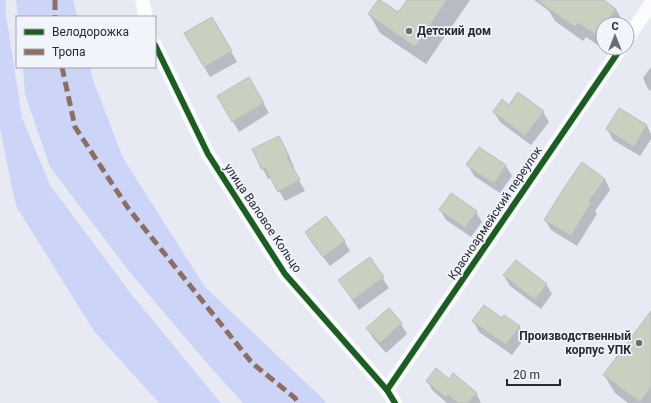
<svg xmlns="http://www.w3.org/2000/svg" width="651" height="403" viewBox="0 0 651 403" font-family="Roboto,sans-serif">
<rect width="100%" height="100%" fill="#e7eaf3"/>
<g fill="#ccd5f7">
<polygon points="0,0 6,0 6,15 22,118 50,185 132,295 221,403 159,403 94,331 16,206 0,129"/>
<polygon points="16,0 73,0 77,17 18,17"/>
<polygon points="23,67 90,67 93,80 123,158 205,287 321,397 326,403 243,403 205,361 128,270 50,167 25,94"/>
</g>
<g fill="#0003">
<polygon points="408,0 470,0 426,64 380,33 369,14 399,14"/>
<polygon points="534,0 602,0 616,9 624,24 603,24 603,48 607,48 605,50 586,37 583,41 555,21 549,11"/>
<polygon points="212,19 237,62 210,77 185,34"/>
<polygon points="651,67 651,91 648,89 643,78"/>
<polygon points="249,78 269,113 239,132 218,96"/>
<polygon points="509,106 543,112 549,122 531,145 500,122 494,112"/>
<polygon points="620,109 647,126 651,134 651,139 640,156 613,140 607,129"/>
<polygon points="285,147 294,167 292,168 305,191 285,201 272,178 268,179 263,169"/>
<polygon points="479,148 506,166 512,176 500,193 474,176 468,165"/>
<polygon points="605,179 610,190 595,211 597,214 577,246 551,230 545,220"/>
<polygon points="440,210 476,212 482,222 471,237 446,220"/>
<polygon points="306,233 344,241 350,251 330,266 312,243"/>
<polygon points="370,259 389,288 359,310 339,280"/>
<polygon points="504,276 546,284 552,294 541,309 510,286"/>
<polygon points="389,309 401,324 407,334 386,353 373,338 367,328"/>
<polygon points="651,313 651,403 628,403 615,393 604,375"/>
<polygon points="502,319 519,326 525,337 512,355 479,332 473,321"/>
<polygon points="449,380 476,393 481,403 447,403 433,391 427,381"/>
</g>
<g fill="#c9d0c0" stroke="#bbbdbe">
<polygon points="378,0 380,0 398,12 407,0 447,0 415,47 368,14"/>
<polygon points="536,0 604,0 616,9 606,24 603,24 603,28 597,36 578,23 575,27"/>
<polygon points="212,17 232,51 204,67 184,33"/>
<polygon points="249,77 264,103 232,122 217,96"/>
<polygon points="518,92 544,111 525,136 493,112 502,99 509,105"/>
<polygon points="619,108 647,125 634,147 606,129"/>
<polygon points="279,136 289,156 287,157 300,180 278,192 265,168 262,170 252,149"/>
<polygon points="479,147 506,165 494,184 466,165"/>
<polygon points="582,162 605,179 589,201 591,203 571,236 544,220 566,185"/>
<polygon points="451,193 477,211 465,228 439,210"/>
<polygon points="326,216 345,241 323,257 305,232"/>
<polygon points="370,257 384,277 353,300 338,280"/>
<polygon points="516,260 547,284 535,300 503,275"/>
<polygon points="484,305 502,318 504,315 520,326 506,345 472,321"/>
<polygon points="389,308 402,323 380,343 366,328"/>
<polygon points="651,311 651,387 640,402 603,375"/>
<polygon points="436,368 449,379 453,373 477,393 468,403 458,403 448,395 446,398 426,381"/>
</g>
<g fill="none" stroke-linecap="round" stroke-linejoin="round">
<g stroke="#fbfcfd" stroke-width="14">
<polyline points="142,0 146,17"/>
<polyline points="627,39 651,4"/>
<polyline points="155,45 208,154 285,274 387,390 395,403"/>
<polyline points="387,390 621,48"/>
</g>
<g stroke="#8d6e63" stroke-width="5" stroke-dasharray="10 5" stroke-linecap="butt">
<polyline points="55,0 55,17"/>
<polyline points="62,67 75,127 128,208 252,363 295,398 298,403"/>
</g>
<defs>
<g id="cycleway">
<polyline points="155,45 208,154 285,274 387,390 395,403"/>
<polyline points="387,390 621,48"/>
</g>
</defs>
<use href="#cycleway" stroke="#f2f4fc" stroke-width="8"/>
<use href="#cycleway" stroke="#1b5e20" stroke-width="6"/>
</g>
<g fill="#6b6d75" stroke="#f2f4fc" stroke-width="1.5">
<circle cx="409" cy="31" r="4"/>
<circle cx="639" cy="343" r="4"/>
</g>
<g text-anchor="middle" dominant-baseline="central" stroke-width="3.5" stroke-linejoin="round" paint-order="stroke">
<g font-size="12" font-weight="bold" fill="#282a31" stroke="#f2f4fc" text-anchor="start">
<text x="417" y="31">Детский дом</text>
<text x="631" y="336" text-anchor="end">Производственный<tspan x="631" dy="14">корпус УПК</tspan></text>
</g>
<g font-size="12" fill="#282a31" stroke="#f2f4fc">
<text transform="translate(495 213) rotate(-56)">Красноармейский переулок</text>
<text transform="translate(263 218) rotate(56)">улица Валовое Кольцо</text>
</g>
</g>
<rect x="16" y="16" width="140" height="52" fill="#f2f4fc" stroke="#a1a3ab"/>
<rect x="24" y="29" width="20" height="6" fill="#1b5e20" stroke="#a1a3ab"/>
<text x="52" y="36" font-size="12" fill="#282a31">Велодорожка</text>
<rect x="24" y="49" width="20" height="6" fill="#8d6e63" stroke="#a1a3ab"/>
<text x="52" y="56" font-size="12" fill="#282a31">Тропа</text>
<g transform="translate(615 36)"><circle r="19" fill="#f2f4fc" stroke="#a1a3ab"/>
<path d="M0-3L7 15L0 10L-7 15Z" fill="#6b6d75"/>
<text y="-6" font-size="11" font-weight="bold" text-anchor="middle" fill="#282a31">С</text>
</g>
<path d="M507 379v6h53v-6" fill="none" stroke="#282a31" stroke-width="2"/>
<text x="513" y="379" font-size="12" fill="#282a31" stroke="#f2f4fc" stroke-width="3" paint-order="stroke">20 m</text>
</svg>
